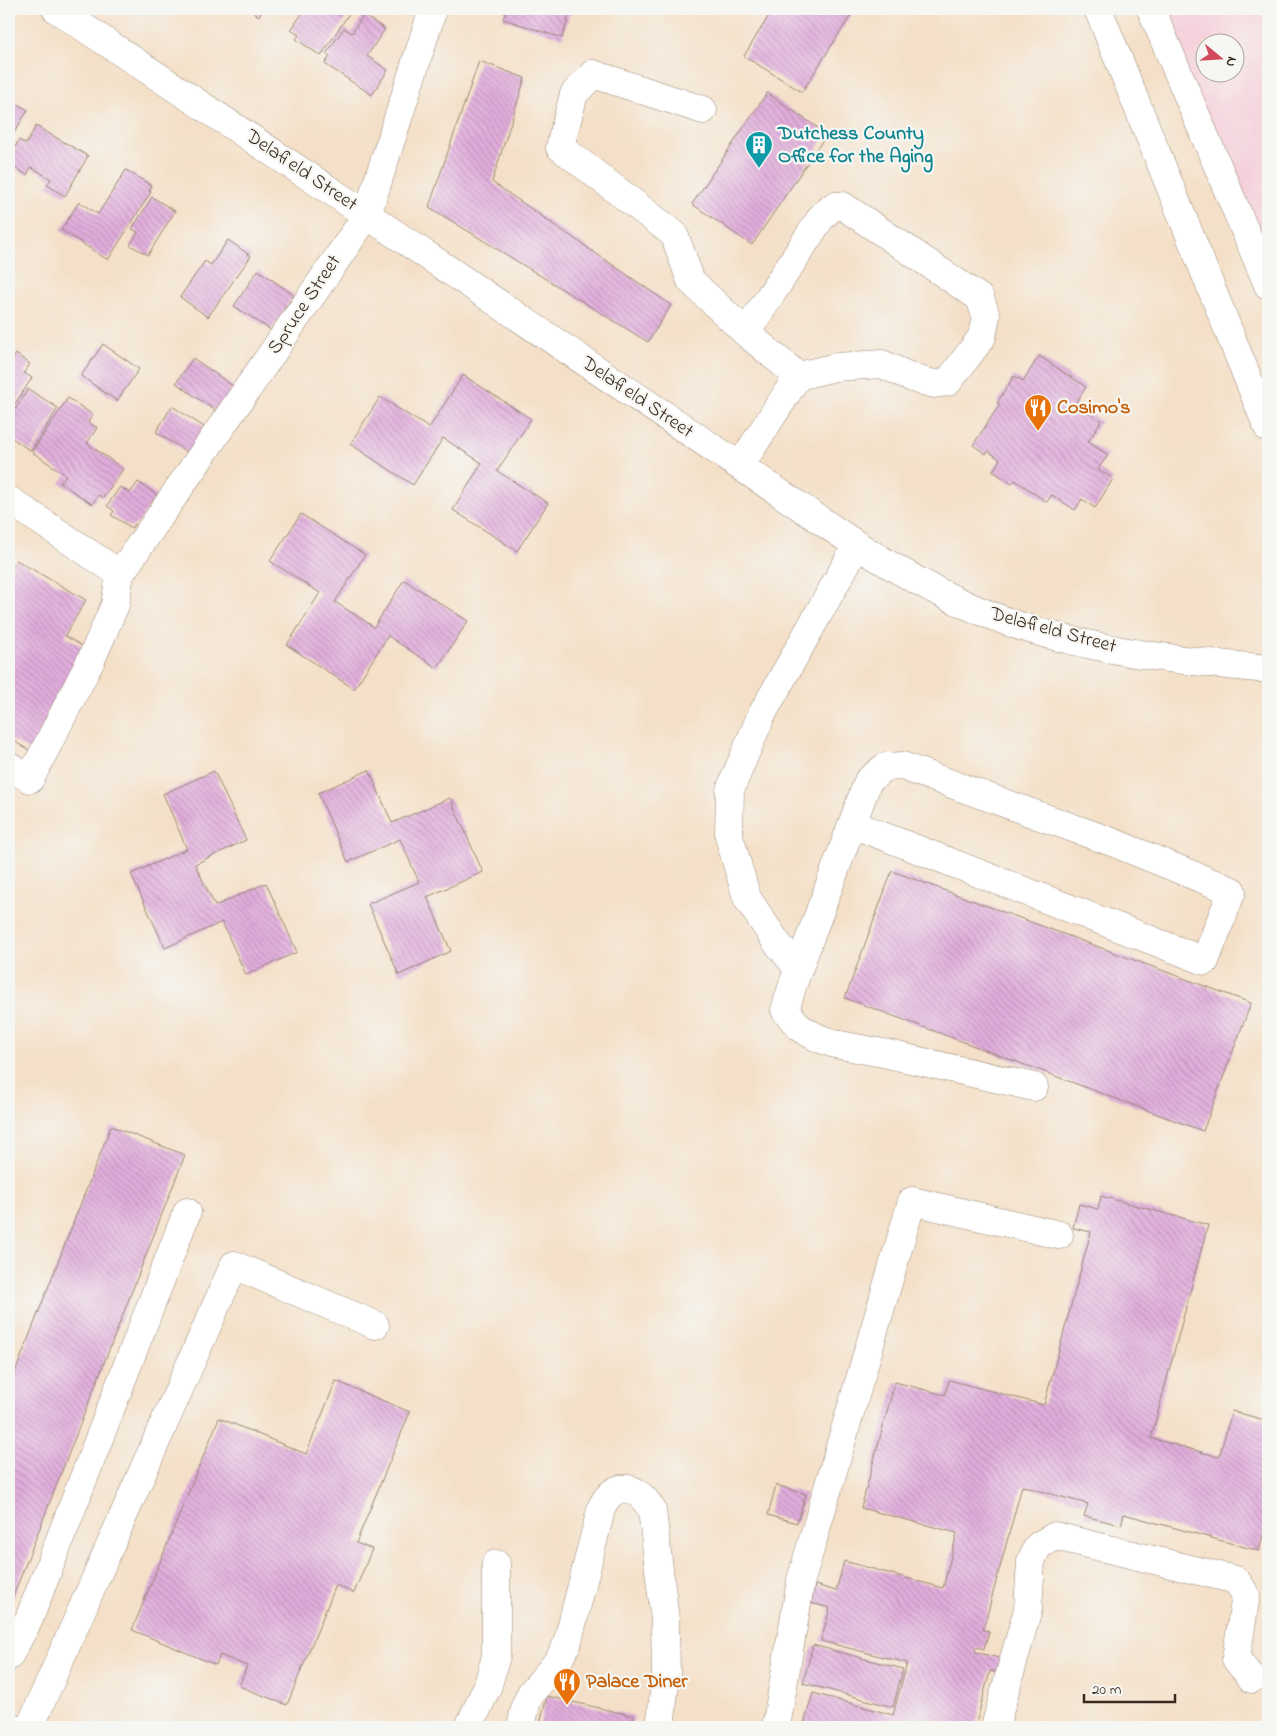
<svg xmlns="http://www.w3.org/2000/svg" width="1277" height="1736" viewBox="0 0 1277 1736" font-family="'Indie Flower',sans-serif">
<defs>
<pattern id="building-back-hatch" width="6" height="6" patternUnits="userSpaceOnUse" patternTransform="scale(1.25)"><rect width="6" height="6" fill="#e2aedd"/><path d="M-1 5l2 2M0 0l6 6M5-1l2 2" fill="none" stroke="#b88eb3"/></pattern>
</defs>
<rect width="100%" height="100%" fill="#f6f6f2"/>
<filter id="ink" filterUnits="userSpaceOnUse"><feTurbulence type="fractalNoise" baseFrequency=".02" numOctaves="2"/><feDisplacementMap in="SourceGraphic" scale="10" xChannelSelector="R" yChannelSelector="G"/><feConvolveMatrix kernelMatrix="1 2 1 2 8 2 1 2 1" color-interpolation-filters="sRGB"/></filter>
<filter id="wash" filterUnits="userSpaceOnUse"><feTurbulence type="fractalNoise" baseFrequency=".0096" numOctaves="4" result="noise"/><feDisplacementMap in="SourceGraphic" scale="20" xChannelSelector="R" yChannelSelector="G"/><feGaussianBlur stdDeviation="1.12" result="paint"/><feColorMatrix in="noise" values="0 0 0 0 0 0 0 0 0 0 0 0 0 0 0 0 0 1.4 0 .05"/><feComposite in="paint" operator="in"/></filter>
<g filter="url(#wash)">
<rect width="100%" height="100%" fill="#f4e0c8"/>
<path fill="#f5cfda" fill-rule="evenodd" d="M1150,9H1268V286ZM1204,42H1234V72H1204Z"/>
<g id="blocks">
<g fill="url(#building-back-hatch)">
<polygon points="248,9 264,9 259,16"/>
<polygon points="305,9 352,9 321,56 296,39 299,35 291,30"/>
<polygon points="507,9 568,9 571,10 562,38 503,19"/>
<polygon points="773,9 855,9 802,92 744,56"/>
<polygon points="363,15 385,29 367,56 388,70 372,95 325,64 330,56 326,54 344,28 352,33"/>
<polygon points="479,61 525,78 492,182 671,305 648,342 429,207"/>
<polygon points="767,93 827,134 752,245 692,204"/>
<polygon points="9,99 28,110 9,141"/>
<polygon points="36,126 88,156 65,196 47,185 51,179 31,167 27,175 9,164 9,158 19,140 26,144"/>
<polygon points="126,170 152,186 149,191 151,192 108,260 61,230 79,202 98,214"/>
<polygon points="152,197 175,211 148,255 130,245 138,232 132,229"/>
<polygon points="228,240 251,256 208,317 180,297 205,261 211,265"/>
<polygon points="258,270 294,295 271,330 234,306"/>
<polygon points="103,344 139,369 117,401 81,376"/>
<polygon points="16,354 30,364 24,373 32,378 9,413 9,364"/>
<polygon points="1039,356 1086,387 1075,404 1101,421 1088,442 1108,455 1098,469 1113,479 1095,508 1082,499 1075,510 1052,495 1047,502 1015,480 1012,484 993,471 1000,459 988,451 986,454 973,445 1000,404 997,403 1014,376 1023,381"/>
<polygon points="193,358 234,387 217,412 176,383"/>
<polygon points="463,375 531,419 497,471 548,503 517,551 453,510 482,463 443,438 413,485 350,444 380,397 429,428"/>
<polygon points="28,389 58,408 31,451 9,436 9,419"/>
<polygon points="68,398 93,415 88,422 97,428 87,443 123,469 103,498 99,495 92,504 60,483 66,475 32,452"/>
<polygon points="172,406 207,429 190,454 156,432"/>
<polygon points="138,482 157,495 137,525 135,524 132,528 111,515 114,511 107,506 120,487 130,493"/>
<polygon points="301,514 365,555 335,602 374,627 404,580 468,621 437,668 388,636 354,689 287,645 320,593 270,561"/>
<polygon points="16,560 86,600 65,636 89,650 30,751 9,738 9,573"/>
<polygon points="369,770 392,823 450,798 483,872 427,897 451,951 399,975 368,904 419,882 400,839 348,862 318,793"/>
<polygon points="214,771 246,840 195,864 215,906 266,883 297,952 246,975 222,922 165,948 131,874 187,849 163,794"/>
<polygon points="892,871 1251,1003 1203,1131 845,998"/>
<polygon points="111,1126 185,1155 9,1607 9,1388"/>
<polygon points="1101,1196 1208,1225 1151,1438 1219,1457 1232,1411 1268,1421 1268,1515 1259,1551 1124,1514 1121,1525 1084,1516 1088,1504 1022,1486 983,1630 989,1631 984,1649 976,1647 975,1652 1003,1659 1000,1673 990,1671 975,1727 803,1727 813,1693 893,1715 907,1663 821,1641 830,1608 811,1603 815,1585 836,1591 844,1561 943,1588 957,1533 861,1508 895,1382 945,1395 949,1380 1044,1405 1091,1232 1073,1228 1079,1204 1098,1209"/>
<polygon points="336,1381 410,1412 356,1543 372,1549 354,1593 336,1585 287,1705 239,1686 247,1666 220,1655 216,1665 132,1630 219,1418 306,1454"/>
<polygon points="776,1485 806,1494 797,1523 768,1515"/>
<polygon points="813,1645 903,1669 893,1707 803,1683"/>
<polygon points="547,1696 634,1716 631,1727 539,1727"/>
</g>
</g>
</g>
<g filter="url(#ink)">
<use href="#blocks" fill-opacity="0" stroke="#988573" stroke-width="1"/>
<g fill="none" stroke-linecap="round" stroke-linejoin="round">
<defs>
<g id="minor">
<path d="M56,9L367,215L857,545C908,577 960,606 1017,625C1098,652 1184,661 1268,669"/>
<polyline points="703,110 593,74 574,94 560,147 674,234 691,281 746,333"/>
<polyline points="740,466 798,376 746,333 822,216 834,206 843,206 980,298 986,316 982,337 948,382 934,384 915,379 882,364 836,367 798,376"/>
<polyline points="9,500 120,574"/>
<polyline points="9,766 30,779 91,660 115,605 120,574 367,215 433,9"/>
<polyline points="852,824 1205,961 1232,891 1112,842 902,766 885,767 868,781 794,981 785,1010 800,1028 818,1038 835,1044 888,1054 1034,1087"/>
<polyline points="798,968 777,943 747,898 729,836 730,790 761,716 857,545"/>
<polyline points="9,1656 29,1619 187,1212"/>
<polyline points="30,1727 234,1265 375,1325"/>
<polyline points="469,1727 488,1685 496,1656 496,1564"/>
<path d="M521,1727L526,1704L531,1693L558,1661L567,1644L602,1506C617,1478 638,1487 652,1510L665,1620L666,1675L660,1727"/>
<polyline points="776,1727 801,1580 912,1201 1059,1235"/>
<polyline points="995,1727 1028,1609 1031,1561 1038,1546 1055,1536 1236,1580 1246,1595 1236,1659 1252,1679"/>
</g>
<polyline id="major" points="9,1726 11,1727"/>
<g id="highway">
<polyline points="1098,9 1268,428"/>
<polyline points="1151,9 1268,285"/>
</g>
</defs>
<use href="#minor" stroke="#988573" stroke-width="29"/>
<use href="#major" stroke="#988573" stroke-width="29"/>
<use href="#highway" stroke="#988573" stroke-width="29"/>
<use href="#minor" stroke="#fff" stroke-width="28"/>
<use href="#major" stroke="#fff" stroke-width="28"/>
<use href="#highway" stroke="#fff" stroke-width="28"/>
</g>
</g>
<defs>
<symbol id="building-pin" viewBox="-11 -11 22 30"><path d="M0 17L-7.5 6A9.5 9.5 0 1 1 7.5 6Z" fill="#0f9aa8" stroke="#f6f6f2"/><path d="M-4-6H4V6H1V3H-1V6H-4ZM-2.5-4.3h1.7v1.8h-1.7ZM.8-4.3h1.7v1.8H.8ZM-2.5-1h1.7V.8h-1.7ZM.8-1h1.7V.8H.8Z" fill="#fff"/></symbol>
<symbol id="restaurant-pin" viewBox="-11 -11 22 30"><path d="M0 17L-7.5 6A9.5 9.5 0 1 1 7.5 6Z" fill="#e8710a" stroke="#f6f6f2"/><path d="M-5-6h1v4h1v-4h1v4h1v-4h1v5L-1.5 .5V6h-2V.5L-5-1ZM5-6V6H3V1.5H1.5Q1.5-4 5-6Z" fill="#fff"/></symbol>
</defs>
<g fill-rule="evenodd">
<use href="#building-pin" x="743" y="129" width="32" height="43"/>
<use href="#restaurant-pin" x="1022" y="392" width="32" height="43"/>
<use href="#restaurant-pin" x="551" y="1666" width="32" height="43"/>
</g>
<g text-anchor="middle" dominant-baseline="central" stroke-width="4.5" stroke-linejoin="round" paint-order="stroke">
<g font-size="20" font-weight="bold" fill="#0d838f" stroke="#f6f6f2" text-anchor="start">
<text x="778" y="134">Dutchess County<tspan x="778" dy="23">Office for the Aging</tspan></text>
</g>
<g font-size="20" fill="#3b2a1e" stroke="#f6f6f2">
<text transform="translate(301 171) rotate(34)">Delafield Street</text>
<text transform="translate(305 305) rotate(-56)">Spruce Street</text>
<text transform="translate(637 398) rotate(34)">Delafield Street</text>
<text transform="translate(1053 631) rotate(15)">Delafield Street</text>
</g>
<g font-size="20" font-weight="bold" fill="#c56008" stroke="#f6f6f2" text-anchor="start">
<text x="1057" y="408">Cosimo's</text>
<text x="586" y="1682">Palace Diner</text>
</g>
</g>
<rect width="1277" height="1736" fill="none" stroke="#f6f6f2" stroke-width="30"/>
<g transform="translate(1220 58) rotate(108)"><circle r="24" fill="#f6f6f2" stroke="#aba49d"/>
<path d="M0-4L9 19L0 12L-9 19Z" fill="#d1495b"/>
<text y="-8" font-size="14" font-weight="bold" text-anchor="middle" fill="#3b2a1e">N</text>
</g>
<path d="M1084 1694v8h91v-8" fill="none" stroke="#3b2a1e" stroke-width="2.5"/>
<text x="1092" y="1694" font-size="15" fill="#3b2a1e" stroke="#f6f6f2" stroke-width="4" paint-order="stroke">20 m</text>
</svg>
